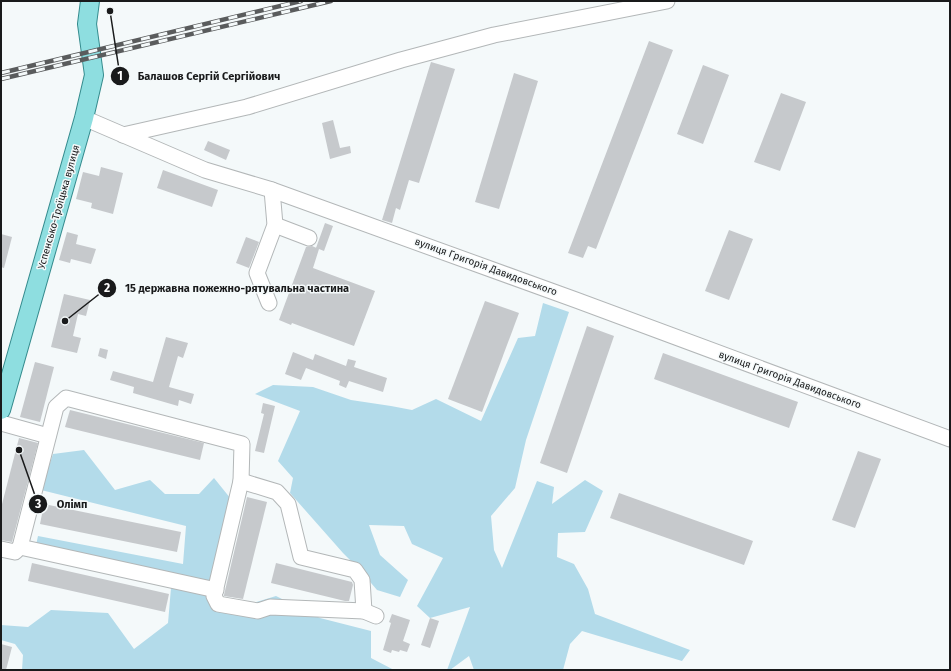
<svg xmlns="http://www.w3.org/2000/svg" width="951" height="671" viewBox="0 0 951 671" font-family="'Fira Sans',sans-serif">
<rect width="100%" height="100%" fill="#f4f9fa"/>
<g fill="#b3dbea">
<polygon points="543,303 569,312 526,440 515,488 491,516 494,550 502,568 537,481 554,487 552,504 585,480 603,491 585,532 558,533 557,557 574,564 588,589 595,614 690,650 682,661 582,631 570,644 563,670 474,670 469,656 450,670 447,670 470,607 430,618 417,606 443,558 412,544 404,526 369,525 380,555 408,580 400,597 377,590 360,570 343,553 290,493 293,478 278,461 300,411 255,394 273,385 313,387 351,400 391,406 412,410 436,399 481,421 518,338 535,336"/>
<polygon points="84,450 115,490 150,480 165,494 199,494 214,478 235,504 214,600 227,611 276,596 320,618 371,631 371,658 394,670 22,670 23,655 15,644 1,640 1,625 28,627 51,610 108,613 134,649 168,623 171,588 34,554 38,536 183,564 186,526 41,490 53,454"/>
</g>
<g fill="#c6c9cc">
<polygon points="649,41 673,50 596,249 588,246 583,258 568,253"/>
<polygon points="431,62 455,69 419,183 409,180 400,210 396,208 392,223 382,220"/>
<polygon points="703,65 729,75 703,144 677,134"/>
<polygon points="514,73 538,81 499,209 475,202"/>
<polygon points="781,93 806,102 780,171 754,162"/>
<polygon points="333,120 340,148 350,146 351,153 330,159 322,123"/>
<polygon points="208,141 230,150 226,160 204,150"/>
<polygon points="101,167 123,173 113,214 91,208 92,203 76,199 83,172 99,176"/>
<polygon points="163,170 218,190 212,207 157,188"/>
<polygon points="325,223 333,226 324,251 319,249 313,268 375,291 354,346 292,323 291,325 279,320 306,247 312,246 319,249 316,248"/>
<polygon points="729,230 753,239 729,300 705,291"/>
<polygon points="67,232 78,235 76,244 96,249 91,264 71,259 70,263 59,260"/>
<polygon points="1,234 12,237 4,268 1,267"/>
<polygon points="246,237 259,242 249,268 236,263"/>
<polygon points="64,294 90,300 86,316 78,314 73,336 81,338 77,353 51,347"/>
<polygon points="485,301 519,313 482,412 448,399"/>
<polygon points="587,326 614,336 567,473 540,463"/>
<polygon points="166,337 188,343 183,358 178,356 169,387 194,394 191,404 179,400 178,406 133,393 134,387 110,380 113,371 153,382"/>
<polygon points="100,348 108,350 106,359 98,356"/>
<polygon points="293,352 313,360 315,354 346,366 348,359 356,361 354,367 387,378 383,392 349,381 346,388 339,385 340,381 306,368 301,380 285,374"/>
<polygon points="663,353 798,402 789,428 654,379"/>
<polygon points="35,362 54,367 40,422 20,417"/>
<polygon points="263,403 275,406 264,453 255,451 264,414 261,413"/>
<polygon points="70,410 204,443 200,460 65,427"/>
<polygon points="19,438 38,443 12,542 1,540 1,508"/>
<polygon points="858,451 881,459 855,528 832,520"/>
<polygon points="619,493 753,541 744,565 610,518"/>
<polygon points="247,497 267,502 243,599 224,596 224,595"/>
<polygon points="44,504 181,532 177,552 40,524"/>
<polygon points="32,563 169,594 165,612 28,581"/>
<polygon points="276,563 352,582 353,585 349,601 345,601 271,583"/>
<polygon points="392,614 410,620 403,641 410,644 407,652 400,650 399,652 392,650 391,653 383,650 391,623 389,622"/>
<polygon points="430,618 439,621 430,648 421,645"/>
<polygon points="1,644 12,647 6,670 1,670"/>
</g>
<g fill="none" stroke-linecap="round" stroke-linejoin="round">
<defs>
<g id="minor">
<polyline points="84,118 205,170 272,190 576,300 950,439"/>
<polyline points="123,135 247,107 401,60 494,35 667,1"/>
<polyline points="275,225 309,238"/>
<polyline points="269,303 257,273 275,225 272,190"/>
<polyline points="1,423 48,436"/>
<polyline points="241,481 277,492 288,504 301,557 355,570 362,580 364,611"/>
<polyline points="20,547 216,590"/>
<polyline points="1,549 15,552 20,547 56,407 66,398 242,444 241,481 214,596 218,604 258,611 270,607 364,611 376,616"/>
</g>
<polyline id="major" points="1,410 84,118 94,75 87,24 90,1"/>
</defs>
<use href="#minor" stroke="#b3b7b8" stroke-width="17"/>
<use href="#major" stroke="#348b8d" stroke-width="20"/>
<use href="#minor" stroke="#fff" stroke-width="15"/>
<use href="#major" stroke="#8edee0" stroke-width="18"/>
<defs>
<g id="rail">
<polyline points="1,73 301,1"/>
<polyline points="1,79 331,1"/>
</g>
</defs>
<use href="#rail" stroke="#5a5c5d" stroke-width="4.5"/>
<use href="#rail" stroke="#f4f9fa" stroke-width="3" stroke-dasharray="9" stroke-linecap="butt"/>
</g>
<g text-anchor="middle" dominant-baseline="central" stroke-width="3" stroke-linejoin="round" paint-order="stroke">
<g font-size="10" fill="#191a1b" stroke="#f4f9fa">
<text transform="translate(59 207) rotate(-74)">Успенсько-Троїцька вулиця</text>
<text transform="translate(486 267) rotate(20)">вулиця Григорія Давидовського</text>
<text transform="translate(790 380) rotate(20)">вулиця Григорія Давидовського</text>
</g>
</g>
<path fill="none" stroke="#191a1b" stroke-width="1.5" d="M110 11L120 76M65 321L107 288M19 450L38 504"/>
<g fill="#191a1b" stroke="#f4f9fa" stroke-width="1.5">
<circle cx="110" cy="11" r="4"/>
<circle cx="65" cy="321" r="4"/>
<circle cx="19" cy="450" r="4"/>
<circle cx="120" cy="76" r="10"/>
<circle cx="107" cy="288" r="10"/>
<circle cx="38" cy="504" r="10"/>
</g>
<g font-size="12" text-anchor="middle" font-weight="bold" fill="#fff">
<text x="120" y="80">1</text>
<text x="107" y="292">2</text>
<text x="38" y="508">3</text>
</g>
<g font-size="11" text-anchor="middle" font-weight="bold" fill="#191a1b" stroke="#f4f9fa" stroke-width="3" stroke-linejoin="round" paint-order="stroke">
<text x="209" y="80">Балашов Сергій Сергійович</text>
<text x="237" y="292">15 державна пожежно-рятувальна частина</text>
<text x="72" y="508">Олімп</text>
</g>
<rect width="951" height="671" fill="none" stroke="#191a1b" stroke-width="4"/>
</svg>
